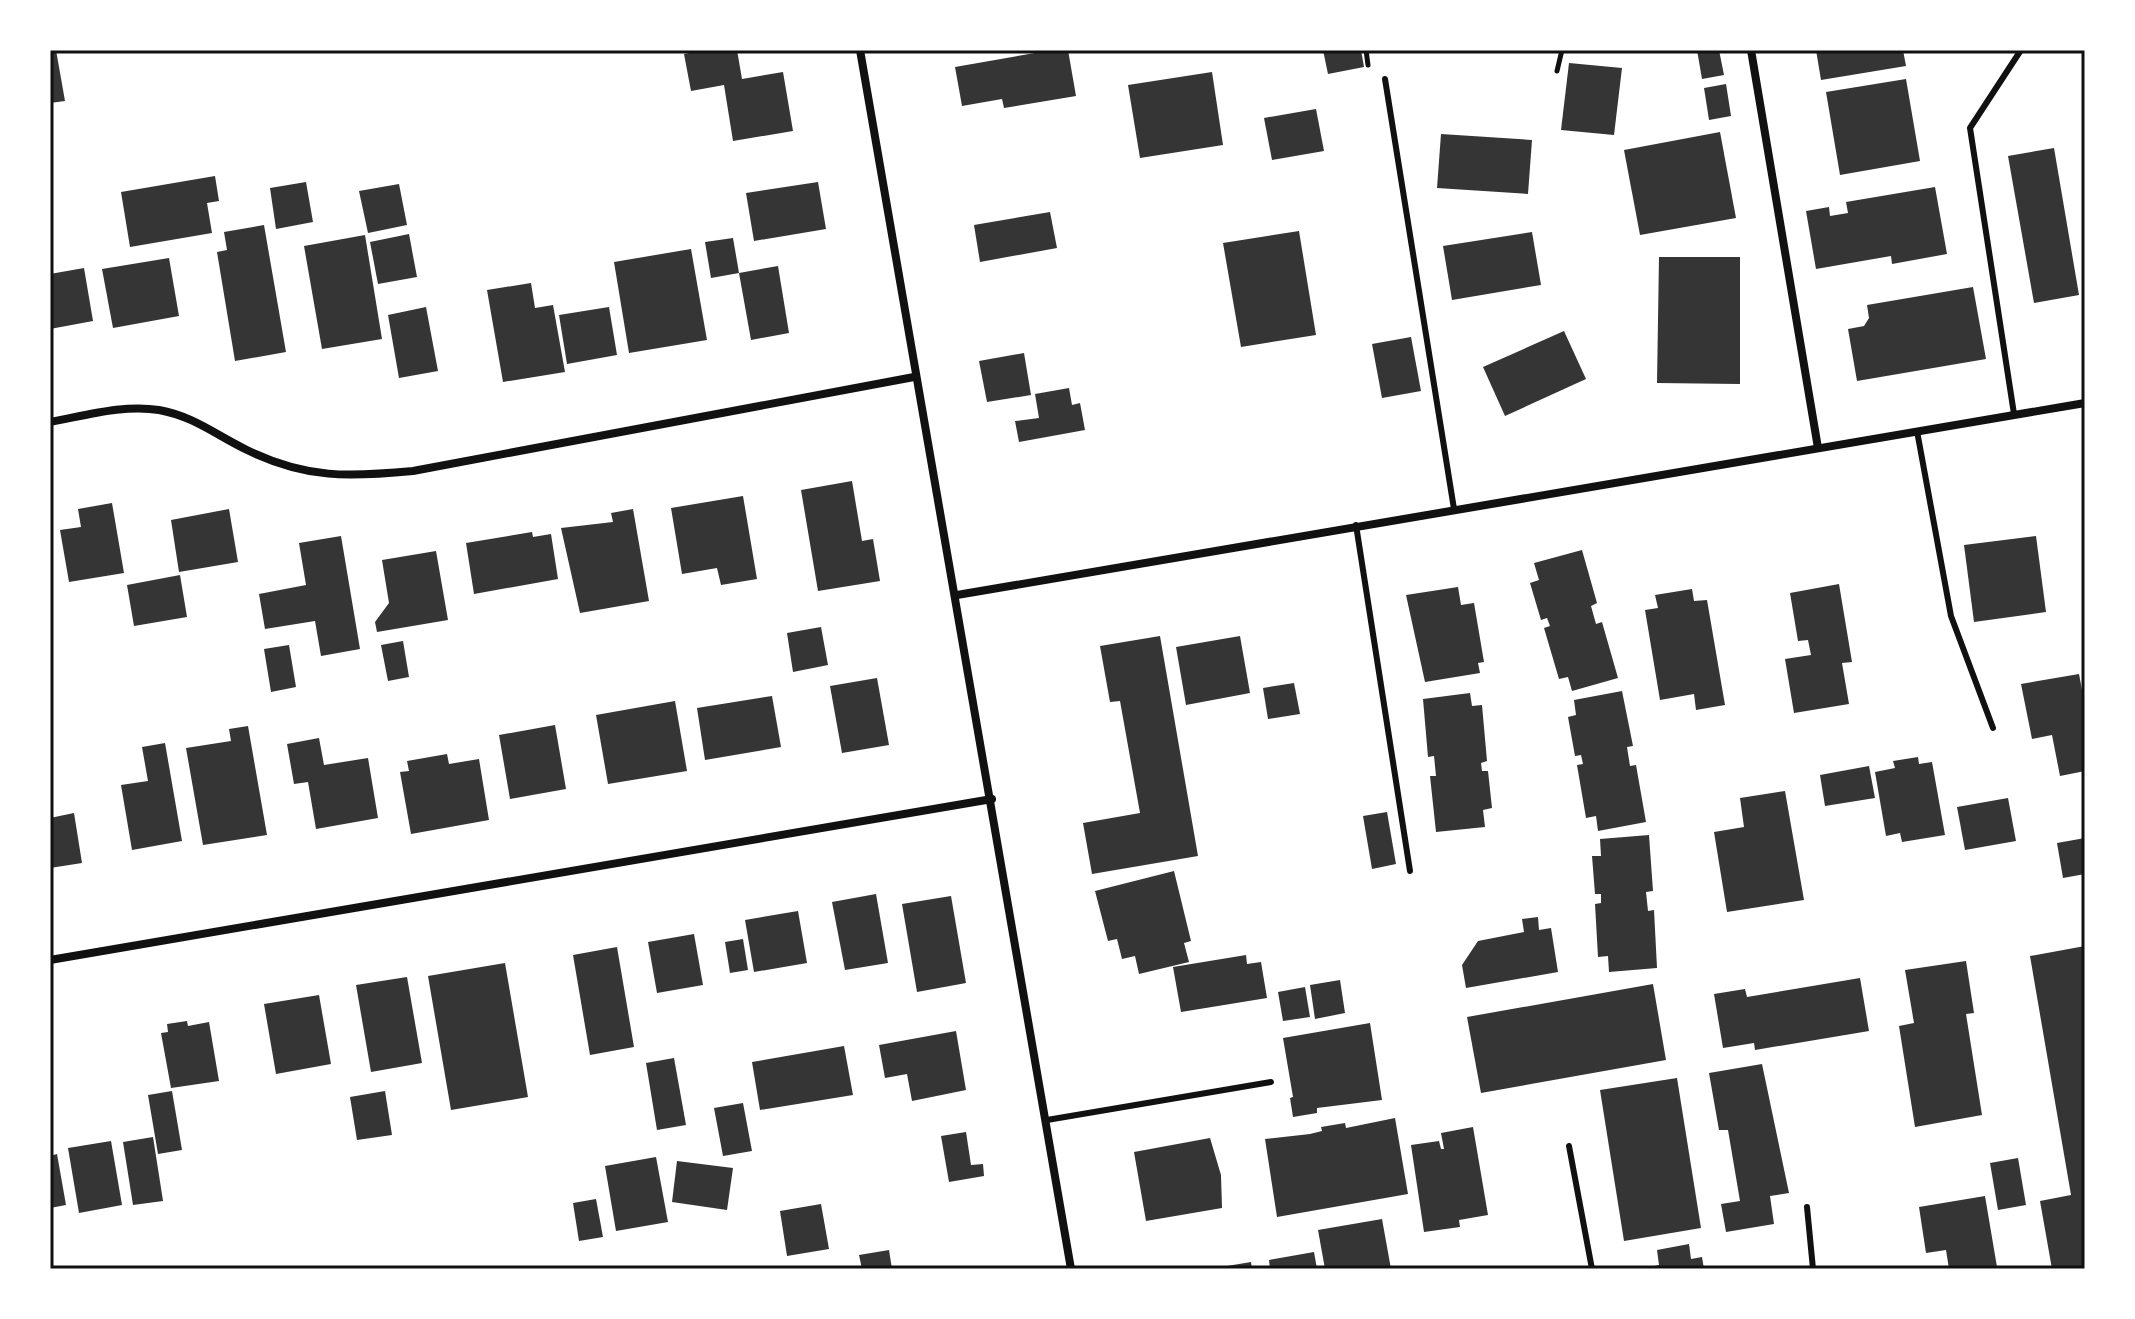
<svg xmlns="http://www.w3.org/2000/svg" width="2135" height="1319" viewBox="0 0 2135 1319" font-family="Inter,sans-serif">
<rect width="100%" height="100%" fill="#fff"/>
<g fill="#353535">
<polygon points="50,50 56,50 65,101 50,103"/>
<polygon points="704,50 737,50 742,79 783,72 793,131 733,141 724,85 691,91 684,54"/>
<polygon points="1052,50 1068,50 1076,96 1004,108 1002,99 962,106 955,67"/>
<polygon points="1323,50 1361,50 1364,67 1328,74"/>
<polygon points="1697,50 1719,50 1724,75 1702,79"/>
<polygon points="1816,50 1903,50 1906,66 1821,80"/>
<polygon points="1569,63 1622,68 1614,135 1561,130"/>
<polygon points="1212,72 1223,145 1140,158 1128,85"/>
<polygon points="1906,79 1920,161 1840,175 1826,92"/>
<polygon points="1726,84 1731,116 1709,120 1704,88"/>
<polygon points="1316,109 1324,151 1272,160 1264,118"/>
<polygon points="1720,132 1736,218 1640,235 1624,150"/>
<polygon points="1441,134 1532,140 1528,194 1437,188"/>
<polygon points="2054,148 2079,295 2034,303 2008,156"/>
<polygon points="215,176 219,201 207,203 212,233 130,247 121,192"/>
<polygon points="306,182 313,222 276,229 270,188"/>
<polygon points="818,182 826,229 754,241 746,193"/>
<polygon points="399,184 407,225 368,233 359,191"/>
<polygon points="1935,187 1947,254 1892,264 1891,256 1816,269 1806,211 1829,207 1830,216 1848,213 1846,202"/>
<polygon points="1050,212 1057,248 980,262 974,225"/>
<polygon points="264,225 286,352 235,361 217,252 227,250 224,232"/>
<polygon points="1299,231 1316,335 1241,347 1223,243"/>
<polygon points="1532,232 1541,285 1452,300 1443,246"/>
<polygon points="409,234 417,277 378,284 370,242"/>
<polygon points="365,235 382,339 322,349 304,246"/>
<polygon points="733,238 739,273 711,278 705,242"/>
<polygon points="691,249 707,340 629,353 614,262"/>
<polygon points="1659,257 1740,257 1740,384 1657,383"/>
<polygon points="169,258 179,316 113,328 102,269"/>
<polygon points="778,266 789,333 751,340 739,273"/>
<polygon points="84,268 93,321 50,329 50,274"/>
<polygon points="531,283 535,308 553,305 565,372 503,382 487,290"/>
<polygon points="1973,287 1986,359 1857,381 1848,329 1864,326 1869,318 1867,305"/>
<polygon points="426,307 438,371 399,378 388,315"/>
<polygon points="609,307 617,355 567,364 559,315"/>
<polygon points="1564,331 1586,379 1505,416 1483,367"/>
<polygon points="1411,337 1421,391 1382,398 1372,344"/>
<polygon points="1024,353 1031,395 987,402 979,361"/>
<polygon points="1069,388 1072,405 1080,403 1085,430 1019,442 1015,421 1039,418 1035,394"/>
<polygon points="852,481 862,541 873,539 880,581 818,591 801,490"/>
<polygon points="743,496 757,579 721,585 717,568 682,574 671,508"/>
<polygon points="112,503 124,573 69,582 60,530 81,527 78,509"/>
<polygon points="229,509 238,562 179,572 171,520"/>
<polygon points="633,509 649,601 580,613 561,528 613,522 611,513"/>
<polygon points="532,532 533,537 551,534 558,579 474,594 466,543"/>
<polygon points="341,536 360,649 321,656 315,621 265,629 259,594 306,585 299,543"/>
<polygon points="2036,536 2046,612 1974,622 1964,545"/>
<polygon points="1582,550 1597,603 1591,606 1596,624 1602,622 1618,678 1572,691 1568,677 1559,679 1544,628 1550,626 1547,618 1541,620 1530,583 1539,580 1534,563"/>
<polygon points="436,551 448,620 377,632 375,622 389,603 382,560"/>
<polygon points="180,575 187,617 134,626 127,585"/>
<polygon points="1839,584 1852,662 1842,663 1849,704 1794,713 1785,659 1811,655 1808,640 1798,641 1790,593"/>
<polygon points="1458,587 1461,605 1474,603 1484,662 1478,663 1480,673 1425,682 1406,595"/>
<polygon points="1692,589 1694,601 1707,600 1725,705 1696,710 1694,694 1660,700 1645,610 1658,608 1655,595"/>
<polygon points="821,627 828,665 793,672 787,633"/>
<polygon points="1160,636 1198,856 1092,874 1083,823 1140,813 1120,701 1110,702 1100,646"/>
<polygon points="1240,636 1250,693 1186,705 1176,647"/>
<polygon points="403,641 409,677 388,681 381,645"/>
<polygon points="289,645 296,687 271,692 264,649"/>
<polygon points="2079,674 2085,706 2085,771 2060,776 2052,735 2032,739 2021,684"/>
<polygon points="877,678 889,745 842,753 830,686"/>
<polygon points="1294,683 1300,714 1268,719 1263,688"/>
<polygon points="1622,691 1633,746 1627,747 1630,766 1636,765 1646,822 1598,831 1596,816 1586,818 1577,765 1583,764 1581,755 1575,756 1568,717 1576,715 1574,700"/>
<polygon points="1470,693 1472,706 1482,705 1487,761 1481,763 1482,771 1488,771 1492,808 1483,810 1485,827 1436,832 1430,776 1436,776 1434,756 1428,757 1423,699"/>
<polygon points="772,696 781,747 705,760 697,708"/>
<polygon points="675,701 687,771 608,784 596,715"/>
<polygon points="555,725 566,789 510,799 499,735"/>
<polygon points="248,726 267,835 203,845 186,748 231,741 229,729"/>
<polygon points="319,738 324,765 368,758 378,818 316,829 308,782 294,784 287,744"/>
<polygon points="165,743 182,841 132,850 121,785 148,781 142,747"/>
<polygon points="447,754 449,764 479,759 489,820 411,834 400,772 409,771 407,761"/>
<polygon points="1918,757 1919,764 1932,762 1945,835 1902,842 1900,833 1886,836 1875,772 1895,768 1893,761"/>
<polygon points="1869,766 1875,798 1825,806 1820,775"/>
<polygon points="1785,791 1804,900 1727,912 1714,832 1744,827 1740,798"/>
<polygon points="2008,798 2016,841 1965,850 1957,807"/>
<polygon points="1387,812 1396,864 1372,869 1363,816"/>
<polygon points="74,813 82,863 50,868 50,818"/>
<polygon points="1649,835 1653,891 1646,892 1648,911 1654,910 1657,968 1609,972 1608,956 1598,957 1595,904 1601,903 1601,894 1595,894 1592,856 1601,856 1600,839"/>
<polygon points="2085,838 2085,874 2063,878 2057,843"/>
<polygon points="1174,871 1191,941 1184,943 1189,962 1139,974 1135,956 1122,959 1117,939 1108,941 1095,891"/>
<polygon points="876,894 888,963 845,970 832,902"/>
<polygon points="951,896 966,983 917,992 902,904"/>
<polygon points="798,911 807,963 754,972 745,920"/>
<polygon points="1538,917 1539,930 1551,928 1558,972 1466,988 1462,965 1478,941 1524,932 1522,919"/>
<polygon points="694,934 703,985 657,993 648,942"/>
<polygon points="743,939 748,970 730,973 725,942"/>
<polygon points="2085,946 2085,1269 2052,1269 2040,1201 2071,1195 2030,956"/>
<polygon points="617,947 634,1047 590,1055 573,955"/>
<polygon points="1246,955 1247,964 1261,962 1267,998 1181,1012 1173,967"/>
<polygon points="1966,961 1974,1013 1966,1014 1982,1115 1915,1127 1899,1026 1914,1023 1905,970"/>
<polygon points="505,963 528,1097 451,1110 428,976"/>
<polygon points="407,977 422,1063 371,1072 356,985"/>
<polygon points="1860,978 1869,1031 1755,1050 1754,1043 1723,1048 1714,994 1745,989 1747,997"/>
<polygon points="1340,980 1345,1013 1315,1019 1310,985"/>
<polygon points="1653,984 1666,1060 1481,1093 1467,1017"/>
<polygon points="1305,987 1310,1017 1283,1021 1278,992"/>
<polygon points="319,995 331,1064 276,1074 264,1004"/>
<polygon points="187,1021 188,1026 209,1022 219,1081 171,1088 161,1033 168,1032 167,1024"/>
<polygon points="1370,1023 1382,1100 1317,1108 1317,1113 1293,1117 1290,1098 1293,1097 1283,1038"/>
<polygon points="956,1031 966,1090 912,1101 907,1074 885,1078 879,1045"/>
<polygon points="844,1046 853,1095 760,1110 752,1062"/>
<polygon points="674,1058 686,1125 657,1130 646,1063"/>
<polygon points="1762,1064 1789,1193 1770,1196 1774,1224 1726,1232 1721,1204 1740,1201 1728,1130 1719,1130 1709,1073"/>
<polygon points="1677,1078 1701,1228 1624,1241 1600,1090"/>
<polygon points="172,1091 182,1150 158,1154 148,1095"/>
<polygon points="385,1091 392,1135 357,1140 350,1097"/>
<polygon points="743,1103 752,1151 723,1156 714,1108"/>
<polygon points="1395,1118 1408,1194 1277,1217 1265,1139 1310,1134 1322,1131 1321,1127 1345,1123 1346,1128"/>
<polygon points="1473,1127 1488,1215 1459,1220 1460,1227 1424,1232 1411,1145 1439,1141 1441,1149 1444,1149 1441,1133"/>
<polygon points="966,1132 971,1165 983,1164 984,1176 949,1182 941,1136"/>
<polygon points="153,1137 163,1201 133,1205 123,1142"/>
<polygon points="1210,1138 1221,1175 1222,1208 1146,1221 1134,1152"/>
<polygon points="111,1141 122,1205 79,1213 68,1148"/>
<polygon points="57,1154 66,1205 50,1208 50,1156"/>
<polygon points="656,1157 668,1222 616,1231 605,1166"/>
<polygon points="2018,1158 2026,1205 1998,1210 1990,1163"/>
<polygon points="677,1161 733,1168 727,1210 672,1202"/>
<polygon points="1985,1196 1997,1267 1949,1269 1946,1250 1926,1253 1919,1207"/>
<polygon points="596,1199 603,1237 579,1241 573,1203"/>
<polygon points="821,1204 829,1249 787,1256 780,1211"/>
<polygon points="1382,1219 1391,1269 1325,1269 1318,1230"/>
<polygon points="1689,1244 1691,1259 1702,1257 1704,1269 1641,1269 1659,1265 1657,1250"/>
<polygon points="889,1250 892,1269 862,1269 859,1255"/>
<polygon points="1314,1252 1317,1269 1270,1269 1269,1260"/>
<polygon points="1251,1262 1252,1269 1221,1269 1221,1267"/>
</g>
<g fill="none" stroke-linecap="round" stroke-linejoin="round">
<g stroke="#111" stroke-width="5">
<polyline points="1366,50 1368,65"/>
<polyline points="1557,71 1562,50"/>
</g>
<g stroke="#111" stroke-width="6">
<polyline points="1385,79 1454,509"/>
<polyline points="2014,414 1970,128 2021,50"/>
<polyline points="1917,431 1951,616 1993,728"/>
<polyline points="1356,525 1410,871"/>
<polyline points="1047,1120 1271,1082"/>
<polyline points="1569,1146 1592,1269"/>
<polyline points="1807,1207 1813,1269"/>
</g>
<g stroke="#111" stroke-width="8">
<polyline points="860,50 1071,1269"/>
<polyline points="1751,50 1818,448"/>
<path d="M50,422C84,416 124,404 159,410C193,416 216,435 247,450C307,479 349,477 413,471L914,377"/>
<polyline points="957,595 2085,403"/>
<polyline points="50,960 992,799"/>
</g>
</g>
<rect width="2135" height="1319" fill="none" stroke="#ffffff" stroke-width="104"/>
<rect x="52" y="52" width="2031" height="1215" fill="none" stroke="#111" stroke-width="3"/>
</svg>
